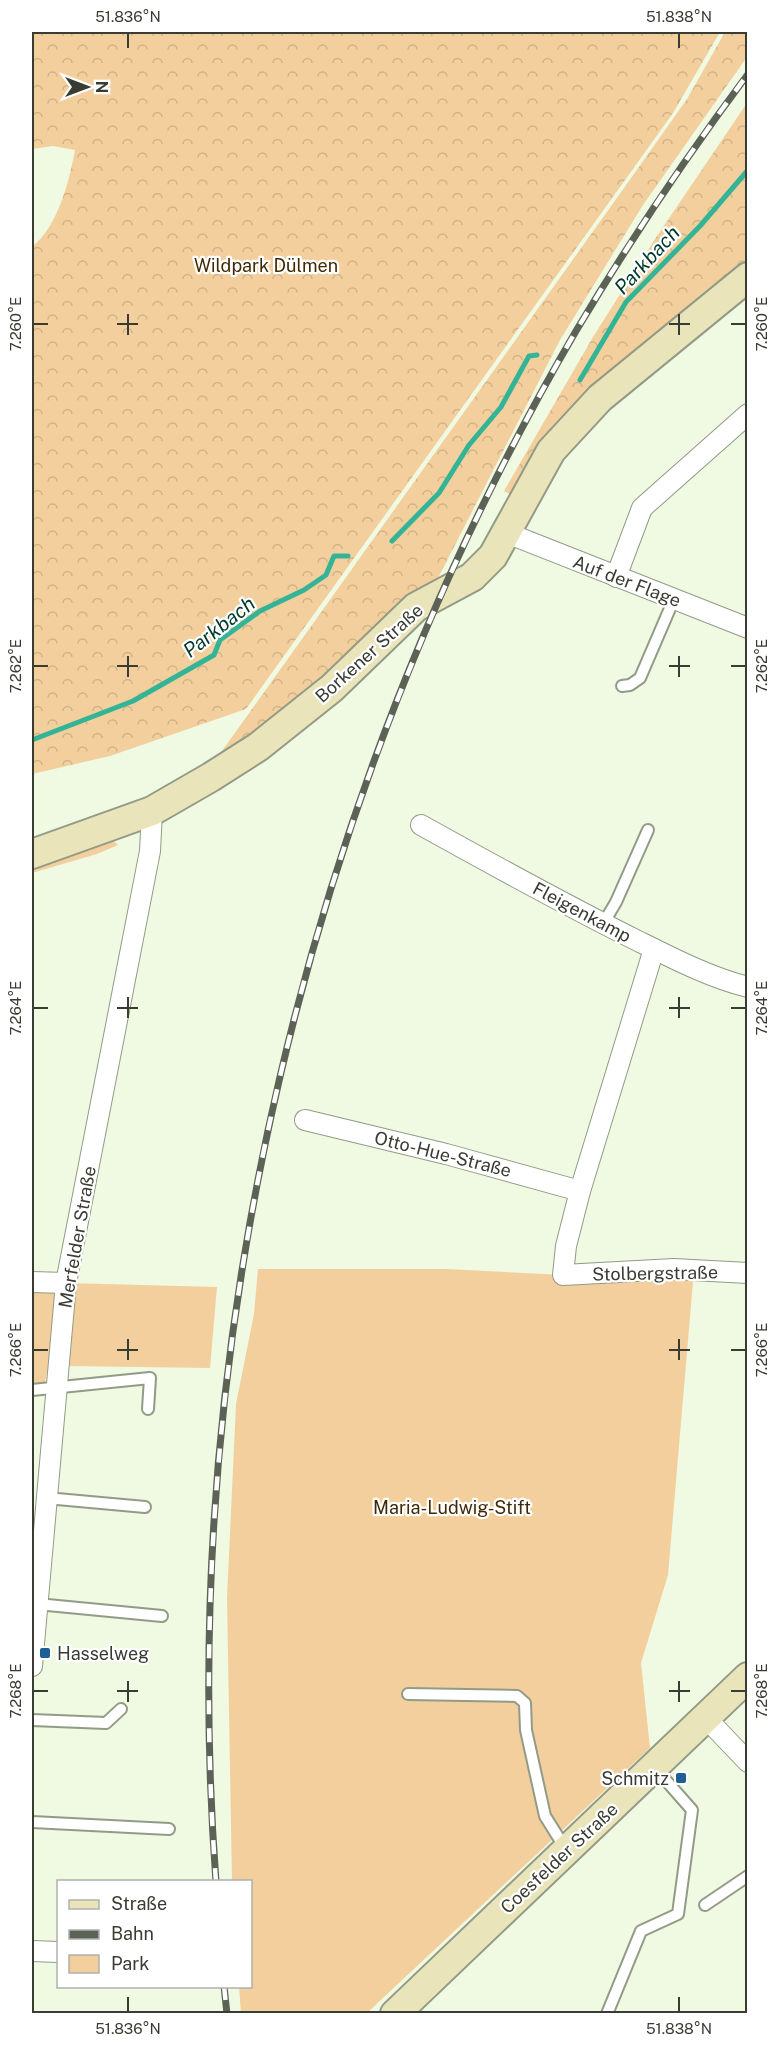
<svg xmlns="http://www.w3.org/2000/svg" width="779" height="2045" viewBox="0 0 779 2045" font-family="'Public Sans',sans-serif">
<defs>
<pattern id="forest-crowns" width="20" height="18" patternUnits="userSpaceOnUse" patternTransform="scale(1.5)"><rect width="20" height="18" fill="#f3cf9d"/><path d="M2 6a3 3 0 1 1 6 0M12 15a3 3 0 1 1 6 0" fill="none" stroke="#d1b388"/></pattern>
</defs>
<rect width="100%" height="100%" fill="#f0f9e2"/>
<g fill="#f3cf9d">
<polygon points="110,838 118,845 97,854 32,873 32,863"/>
<polygon points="258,1269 447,1269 563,1275 694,1270 668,1575 641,1663 650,1748 367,2013 241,2013 239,1987 250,1986 250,1882 232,1882 227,1598 236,1404 254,1314"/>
<polygon points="66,1283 217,1287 210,1368 67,1366"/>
<polygon points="60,1291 45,1384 32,1385 32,1292"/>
</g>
<g fill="url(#forest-crowns)">
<path d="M32,32H720L673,113L246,709L110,756L32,774V247C58,226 69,182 75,150L53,146L32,149Z"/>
<polygon points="725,32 747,32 747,57 643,205 560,340 434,586 319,690 217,758 629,181 687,99"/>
<polygon points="747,103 747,260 513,496 504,491 593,337 655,239"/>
</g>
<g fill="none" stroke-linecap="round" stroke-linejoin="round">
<g stroke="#34b497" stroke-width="5">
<polyline points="580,380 626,302 700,226 748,170"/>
<polyline points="392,541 439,493 469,445 501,407 529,356 537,355"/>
<polyline points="32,740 133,701 214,655 220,640 260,611 304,590 326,575 334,556 348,556"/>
</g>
<defs>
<g id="lane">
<polyline points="622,686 630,685 640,678 674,599"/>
<polyline points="603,924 616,902 648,830"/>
<polyline points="32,1390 150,1378 148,1409"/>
<polyline points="46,1498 145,1507"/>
<polyline points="37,1604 162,1616"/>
<polyline points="408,1694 517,1696 525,1703 526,1730 545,1816 565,1848"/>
<polyline points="32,1720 106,1723 121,1709"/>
<polyline points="32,1822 169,1829"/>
<polyline points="705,1905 748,1876"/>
<polyline points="607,2014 641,1931 678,1914 692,1810 655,1768"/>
</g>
<g id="street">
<polyline points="507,533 748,628"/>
<polyline points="616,577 642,508 748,414"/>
<path d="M421,825C493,865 565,905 638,941C672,958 711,978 748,987"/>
<polyline points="654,949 580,1191 566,1246 563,1275 674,1269 748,1273"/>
<polyline points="305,1120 446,1154 580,1191"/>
<polyline points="32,1282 66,1283"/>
<polyline points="32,1666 66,1283 150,851 152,811"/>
<polyline points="705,1717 748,1762"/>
<polyline points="32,1951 58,1952"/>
</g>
<g id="secondary">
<polyline points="32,854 152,811 211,777 258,747 332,688 416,607 472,577 493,556 551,451 600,398 748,277"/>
<polyline points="395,2014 748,1677"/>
</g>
</defs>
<use href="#lane" stroke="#929b86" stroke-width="14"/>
<use href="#street" stroke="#929b86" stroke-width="22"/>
<use href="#secondary" stroke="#929b86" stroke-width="32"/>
<use href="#lane" stroke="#fff" stroke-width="10"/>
<use href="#street" stroke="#fff" stroke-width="20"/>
<use href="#secondary" stroke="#eae4ba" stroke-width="28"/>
<defs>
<g id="rail">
<path d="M216,1882C176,1346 305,795 576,331C629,242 686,157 748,74"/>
<polyline points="224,1986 227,2014"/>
</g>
</defs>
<use href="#rail" stroke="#5d6257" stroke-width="7"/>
<use href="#rail" stroke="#fff" stroke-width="4.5" stroke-dasharray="14" stroke-linecap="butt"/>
</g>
<path fill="none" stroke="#383c33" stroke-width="2" d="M128,33V48M679,33V48M128,314V335M679,314V335M33,324H48M117,324H138M669,324H690M731,324H746M128,656V677M679,656V677M33,666H48M117,666H138M669,666H690M731,666H746M128,997V1018M679,997V1018M33,1008H48M117,1008H138M669,1008H690M731,1008H746M128,1339V1360M679,1339V1360M33,1350H48M117,1350H138M669,1350H690M731,1350H746M128,1681V1702M679,1681V1702M33,1691H48M117,1691H138M669,1691H690M731,1691H746M128,1997V2012M679,1997V2012"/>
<g fill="#1e6096" stroke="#fff" stroke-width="2">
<rect x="39" y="1647" width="12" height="12" rx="3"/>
<rect x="675" y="1772" width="12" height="12" rx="3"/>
</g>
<g text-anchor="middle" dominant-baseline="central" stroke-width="4.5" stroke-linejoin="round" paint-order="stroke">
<g font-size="18" fill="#402a05" stroke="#fff">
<text x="266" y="265">Wildpark Dülmen</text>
<text x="452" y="1507">Maria-Ludwig-Stift</text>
</g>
<g font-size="18" fill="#383c33" stroke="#fff">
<text transform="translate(627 581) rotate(21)">Auf der Flage</text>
<text transform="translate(369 653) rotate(-42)">Borkener Straße</text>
<text transform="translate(582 912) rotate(28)">Fleigenkamp</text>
<text transform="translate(443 1154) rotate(14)">Otto-Hue-Straße</text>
<text transform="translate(77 1237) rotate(-80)">Merfelder Straße</text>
<text transform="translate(655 1273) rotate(-1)">Stolbergstraße</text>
<text transform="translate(559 1858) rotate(-43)">Coesfelder Straße</text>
</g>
<g font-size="18" fill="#383c33" stroke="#fff" text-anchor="start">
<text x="57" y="1653">Hasselweg</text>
<text x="669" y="1778" text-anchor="end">Schmitz</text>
</g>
<g font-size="20" font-style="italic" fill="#003a2e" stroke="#fff">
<text transform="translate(647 260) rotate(-47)">Parkbach</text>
<text transform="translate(219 627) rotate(-38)">Parkbach</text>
</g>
</g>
<rect width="779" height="2045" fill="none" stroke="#ffffff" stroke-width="66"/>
<rect x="57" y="1880" width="195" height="108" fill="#ffffff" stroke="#afb1ad" stroke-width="1.5"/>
<rect x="69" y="1900" width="30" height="9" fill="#eae4ba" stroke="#afb1ad" stroke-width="1.5"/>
<text x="111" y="1910" font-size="18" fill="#383c33">Straße</text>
<rect x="69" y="1930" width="30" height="9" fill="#5d6257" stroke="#afb1ad" stroke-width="1.5"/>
<text x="111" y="1940" font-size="18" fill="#383c33">Bahn</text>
<rect x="69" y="1955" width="30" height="18" fill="#f3cf9d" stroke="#afb1ad" stroke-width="1.5"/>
<text x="111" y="1970" font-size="18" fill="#383c33">Park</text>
<g transform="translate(87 87) rotate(90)" stroke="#ffffff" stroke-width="4.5" paint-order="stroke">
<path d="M0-4.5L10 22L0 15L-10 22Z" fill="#383c33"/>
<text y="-9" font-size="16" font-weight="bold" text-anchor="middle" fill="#383c33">N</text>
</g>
<rect x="33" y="33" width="713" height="1979" fill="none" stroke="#383c33" stroke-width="2"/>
<g font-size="15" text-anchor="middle" fill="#383c33">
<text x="128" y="22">51.836°N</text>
<text x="679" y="22">51.838°N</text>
<text transform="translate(762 324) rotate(-90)" y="5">7.260°E</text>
<text transform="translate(16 324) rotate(-90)" y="5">7.260°E</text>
<text transform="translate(16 666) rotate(-90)" y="5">7.262°E</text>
<text transform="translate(762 666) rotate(-90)" y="5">7.262°E</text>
<text transform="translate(762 1008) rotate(-90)" y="5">7.264°E</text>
<text transform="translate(16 1008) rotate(-90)" y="5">7.264°E</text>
<text transform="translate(762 1350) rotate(-90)" y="5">7.266°E</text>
<text transform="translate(16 1350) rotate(-90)" y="5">7.266°E</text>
<text transform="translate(16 1691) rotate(-90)" y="5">7.268°E</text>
<text transform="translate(762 1691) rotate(-90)" y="5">7.268°E</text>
<text x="128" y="2034">51.836°N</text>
<text x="679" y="2034">51.838°N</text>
</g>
</svg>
